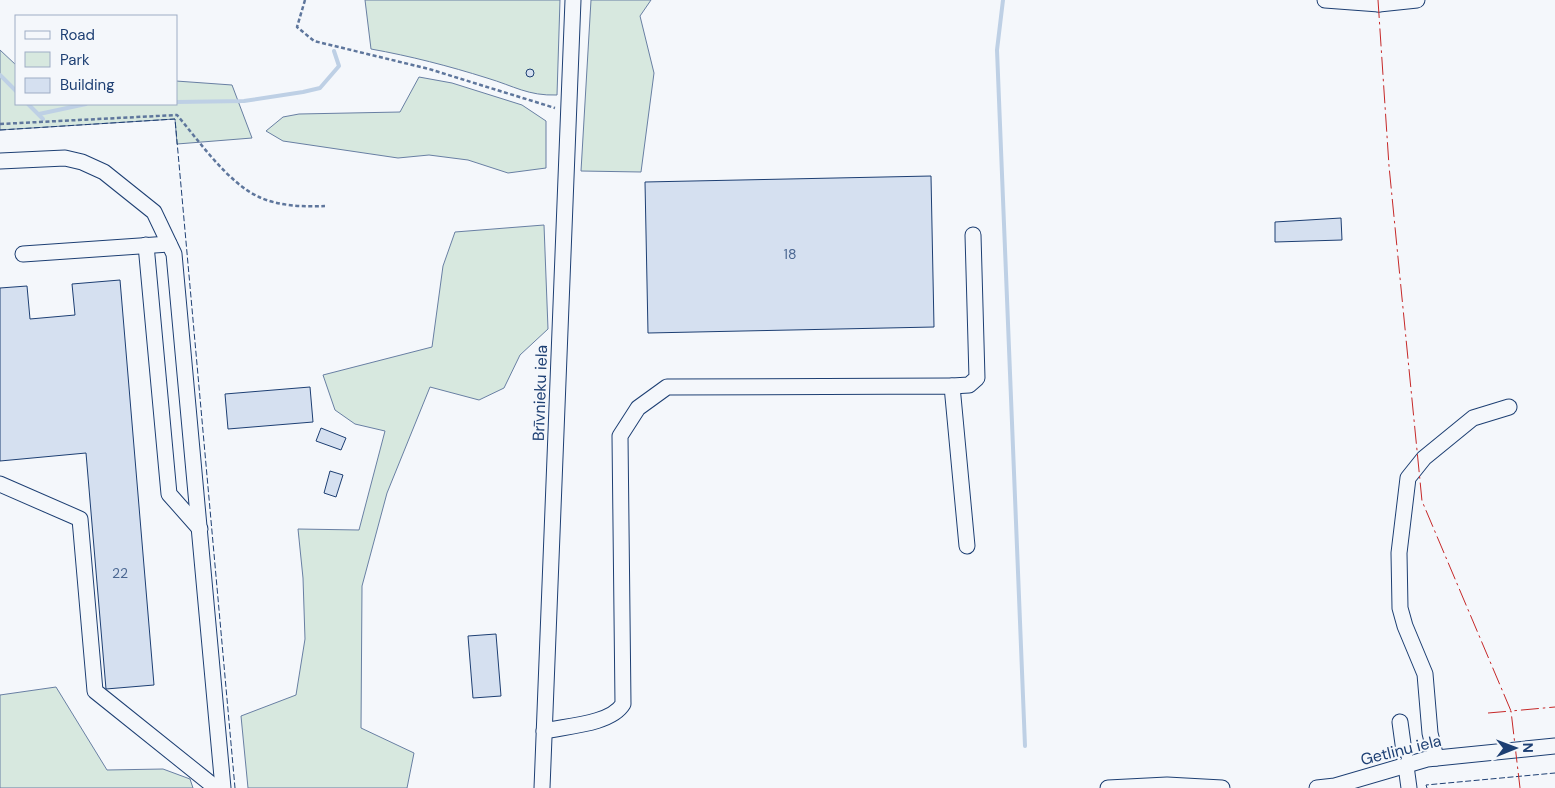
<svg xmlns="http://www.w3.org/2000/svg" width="1555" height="788" viewBox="0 0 1555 788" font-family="'DM Sans',sans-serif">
<rect width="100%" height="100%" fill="#f4f7fb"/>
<g fill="#d7e8df" stroke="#687fa3">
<path d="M365,0H560L557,95C528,96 514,86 487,78C449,66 410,56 371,49Z"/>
<polygon points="591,0 651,0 640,16 654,73 641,172 581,171"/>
<polygon points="0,50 16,65 16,104 176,104 176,81 232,85 252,138 177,144 175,119 0,130"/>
<polygon points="419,77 452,83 522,105 546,121 546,168 508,173 468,160 429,155 398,158 283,141 266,131 283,117 299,114 400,112"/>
<polygon points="544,225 548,329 520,355 504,388 479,400 430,387 387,493 362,586 361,728 414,753 407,788 248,788 241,716 296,695 305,639 303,578 298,529 359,530 385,431 355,424 335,410 323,375 432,347 443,266 455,232"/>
<polygon points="56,687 107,770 163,769 190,779 193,788 0,788 0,695"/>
</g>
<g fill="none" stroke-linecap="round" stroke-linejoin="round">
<g stroke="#bed0e5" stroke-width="4">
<polyline points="1003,0 997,50 1025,746"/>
<polyline points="0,75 16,91"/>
<polyline points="176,102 244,101 303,92 320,88 339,66 334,51"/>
<polyline points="28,104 43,119"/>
<polyline points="39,114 86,104"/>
</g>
</g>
<g fill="#d5e0f0" stroke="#1d3f73">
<circle cx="530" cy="73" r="4"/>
<polygon points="931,176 934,327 648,333 645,182"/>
<polygon points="1341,218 1342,240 1275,242 1275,222"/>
<polygon points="120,280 154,685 106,689 86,453 0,461 0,288 27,286 30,319 75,315 72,284"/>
<polygon points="310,387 313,422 228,429 225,394"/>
<polygon points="321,428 346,438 341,450 316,441"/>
<polygon points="330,471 343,475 336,497 324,493"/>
<polygon points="496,634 501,696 473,698 468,636"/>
</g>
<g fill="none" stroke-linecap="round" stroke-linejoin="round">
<defs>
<g id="minor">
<polyline points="1325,0 1379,4"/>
<polyline points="1377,0 1379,4 1417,0"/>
<polyline points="0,161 65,158 82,162 104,172 154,212 174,254 223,788"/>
<polyline points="146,245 169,494 200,529"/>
<polyline points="23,254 169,244"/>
<polyline points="952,386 969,385 977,378 973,235"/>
<polyline points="0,484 80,519 95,691 216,788"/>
<polyline points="1400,722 1409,788"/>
<path d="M544,731C567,726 611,724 623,704L620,436L638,408L667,387L952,386L967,546"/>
<polyline points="1436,758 1430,733 1425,674 1405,626 1400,608 1399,553 1408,478 1424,458 1473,418 1509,407"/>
<polyline points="542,788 573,0"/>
<polyline points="1108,788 1167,785 1222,788"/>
<polyline points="1317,788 1335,786 1427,759 1555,746"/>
</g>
</defs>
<use href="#minor" stroke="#1d3f73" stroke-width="17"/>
<g stroke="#5e769c" stroke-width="2.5" stroke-dasharray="4 2.5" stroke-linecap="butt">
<polyline points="305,0 297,27 314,41 429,69 555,108"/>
<path d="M0,124L177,115C199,141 228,183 259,197C278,206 304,207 325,206"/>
</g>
<use href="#minor" stroke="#f4f7fb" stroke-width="15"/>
<g stroke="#1d3f73" stroke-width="1" stroke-dasharray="6 2.5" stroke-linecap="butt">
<polyline points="0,130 175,119 235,788"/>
<polyline points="1427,788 1426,785 1555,773"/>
</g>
<g stroke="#c62828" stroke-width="1" stroke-dasharray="18 4 2.5 4" stroke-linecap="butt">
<polyline points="1378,0 1389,166 1422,501 1511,711 1555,707"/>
<polyline points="1488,713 1511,711 1520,788"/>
</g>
</g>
<g text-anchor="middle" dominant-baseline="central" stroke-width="4" stroke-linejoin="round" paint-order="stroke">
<g font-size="14" fill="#4b6792">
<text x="790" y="254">18</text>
<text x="120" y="573">22</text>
</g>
<g font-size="16" fill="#1d3f73" stroke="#f4f7fb">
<text transform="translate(540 393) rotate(-88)">Brīvnieku iela</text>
<text transform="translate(1401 750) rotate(-14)">Getliņu iela</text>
</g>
</g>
<rect x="15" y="15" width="162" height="90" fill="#f4f7fb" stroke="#9eadc5"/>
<rect x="25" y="31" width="25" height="8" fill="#f4f7fb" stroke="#9eadc5"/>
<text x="60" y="40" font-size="15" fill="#1d3f73">Road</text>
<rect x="25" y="52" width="25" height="15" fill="#d7e8df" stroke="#9eadc5"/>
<text x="60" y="65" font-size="15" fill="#1d3f73">Park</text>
<rect x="25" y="78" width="25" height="15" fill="#d5e0f0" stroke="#9eadc5"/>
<text x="60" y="90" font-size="15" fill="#1d3f73">Building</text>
<g transform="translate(1515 748) rotate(89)" stroke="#f4f7fb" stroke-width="4" paint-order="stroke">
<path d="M0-4L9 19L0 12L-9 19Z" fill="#1d3f73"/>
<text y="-8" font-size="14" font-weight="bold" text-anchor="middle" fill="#1d3f73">N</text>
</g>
</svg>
